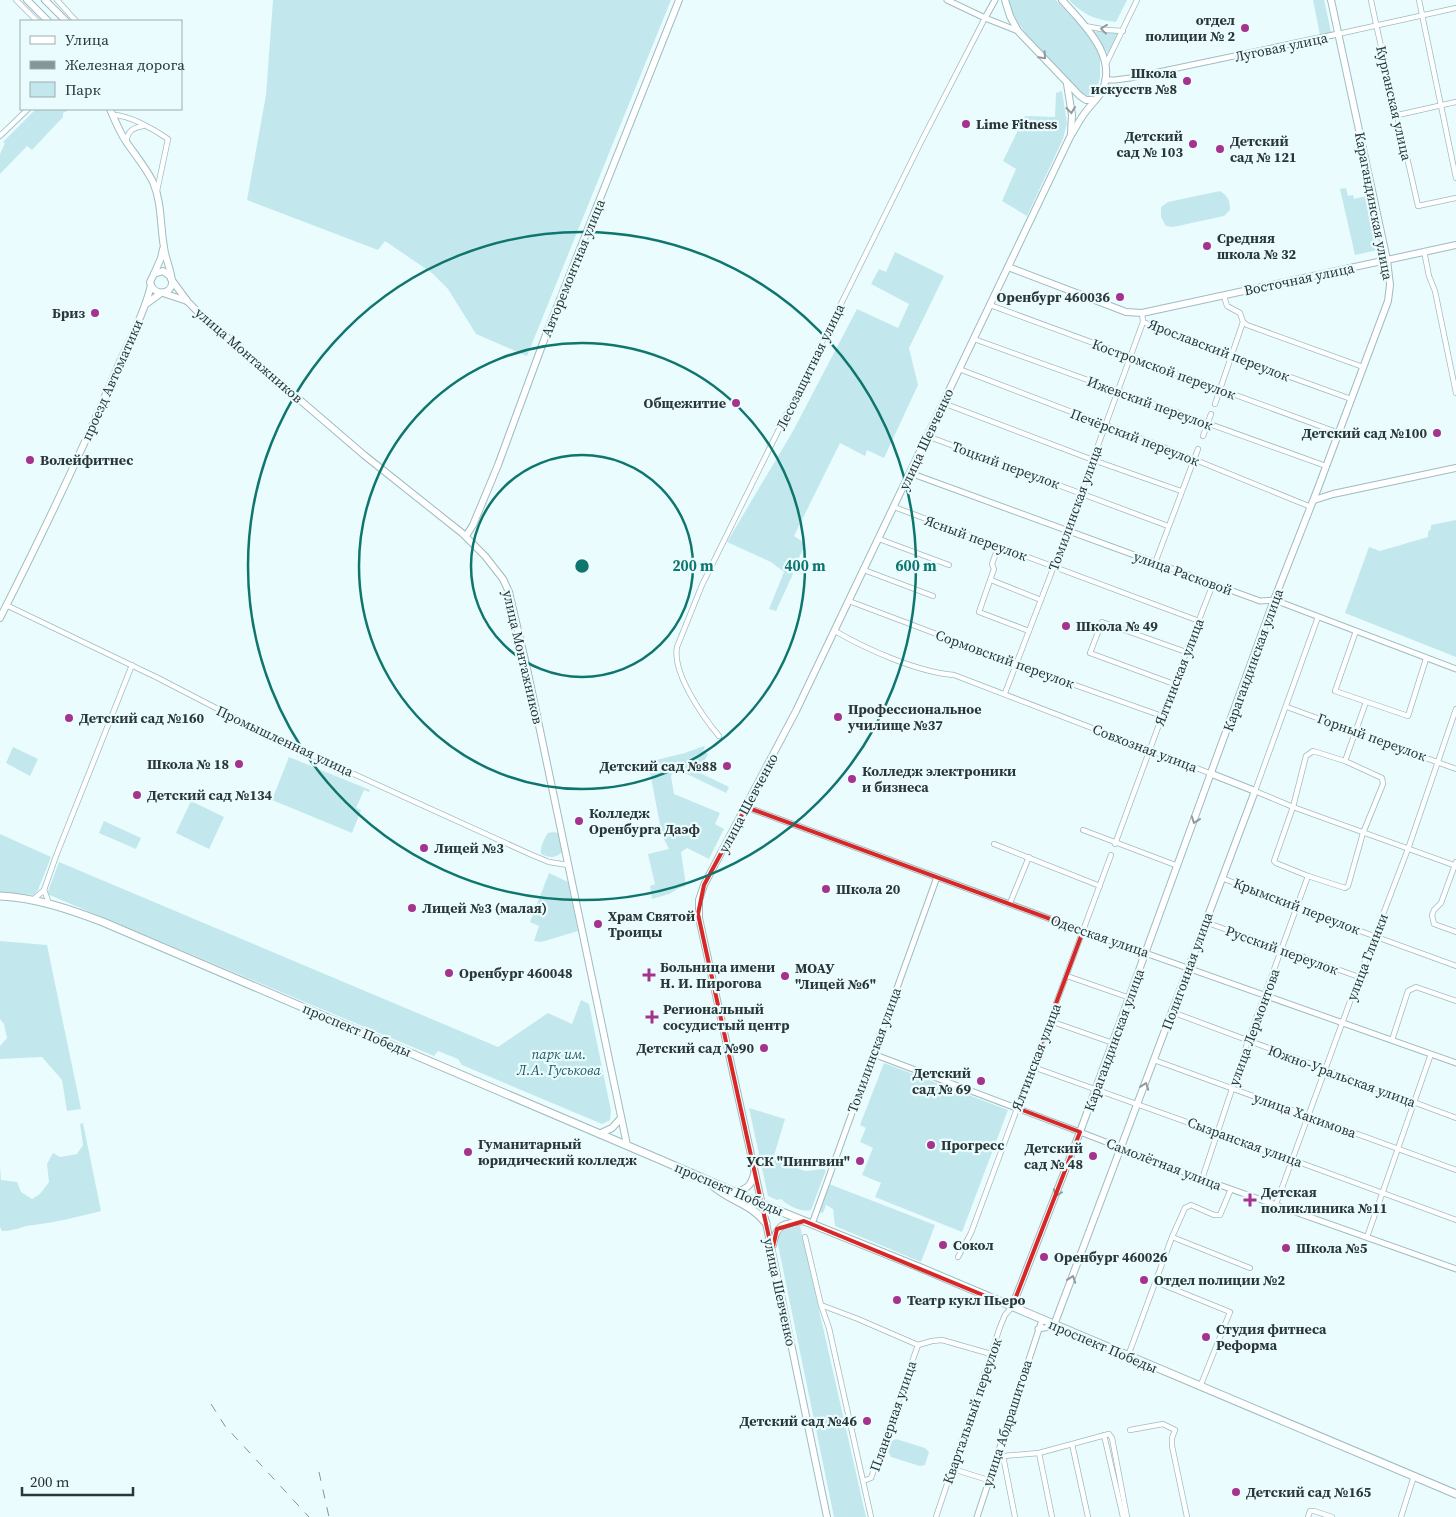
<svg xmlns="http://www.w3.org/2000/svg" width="1456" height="1517" viewBox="0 0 1456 1517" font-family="'Source Serif 4',serif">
<rect width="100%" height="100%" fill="#eafcfe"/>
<g fill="#c2e8ed">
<polygon points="273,0 671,0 527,356 476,334 448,289 432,273 385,241 378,250 247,200 266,95"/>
<path d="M1008,0H1056L1085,31L1100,54V78L1095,96L1090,97L1083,94C1057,67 1019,37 1008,0Z"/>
<path d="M1069,0H1127L1116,22C1095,20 1084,15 1069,0Z"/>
<polygon points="1313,0 1324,0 1331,32 1320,35"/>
<polygon points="1092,31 1119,33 1108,54"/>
<polygon points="1062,91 1067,123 1063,139 1027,216 1002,201 1016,169 1003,161 1025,116 1055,117 1056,93"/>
<polygon points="36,109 70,109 63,113 63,117 32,150 27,146 0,174 0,154 5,143 3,142"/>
<polygon points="1346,188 1348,196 1353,195 1354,199 1366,196 1378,250 1355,255 1340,189"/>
<path d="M1220,191C1228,196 1230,201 1230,210L1224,216L1173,227L1166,226L1161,217V207L1168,202Z"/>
<polygon points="895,252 944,276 909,348 918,385 884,458 867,450 865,456 840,443 794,536 806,544 792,571 793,574 776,611 769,609 784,572 771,562 727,542 793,431 857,309 898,328 909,304 871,284 879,269 886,272"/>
<polygon points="1456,520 1456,657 1345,613 1369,547 1380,551 1428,537 1428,532 1431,529 1431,525"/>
<polygon points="704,746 705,747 703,751 708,754 698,772 729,787 726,793 675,768 671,776 674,794 720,813 715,824 724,829 709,859 687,848 681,852 686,886 679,888 669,894 652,899 650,886 655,884 648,854 669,849 662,835 648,762 685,753"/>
<polygon points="13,747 38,759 30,776 6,763"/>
<polygon points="289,757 370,790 369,792 364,790 356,808 361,810 352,833 272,800"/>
<polygon points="191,801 224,817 209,849 176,833"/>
<polygon points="104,821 141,838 136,849 99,833"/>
<path d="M553,832L558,833L563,851C555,859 550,858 541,854C540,847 544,839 548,833Z"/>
<polygon points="0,834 51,857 38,890 34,895 0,892"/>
<polygon points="59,862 498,1047 548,1013 572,1024 581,1000 589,1004 611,1111 610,1120 602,1124 462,1065 458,1059 438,1051 434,1056 47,894"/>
<polygon points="549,873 568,882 578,931 541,942 534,941 539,926 530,922"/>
<polygon points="0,941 47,945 81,1109 67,1111 62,1080 42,1057 0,1059 0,1046 7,1038 4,1024 0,1019"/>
<polygon points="884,1063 1008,1110 962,1232 875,1197 881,1183 862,1175 873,1148 860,1142 866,1128 860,1125"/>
<path d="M749,1108L785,1119L773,1159L805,1171L823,1169L826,1170L811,1210C801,1213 787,1205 781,1199L777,1200L768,1196Z"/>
<path d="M83,1123L101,1211C78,1217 56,1222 34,1225C22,1226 15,1231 2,1231L0,1227V1167L1,1180L17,1182L21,1192L32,1199L40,1194L49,1182L47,1164L53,1153L60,1157L77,1154L83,1145L80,1124Z"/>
<polygon points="829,1184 935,1225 921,1262 835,1226 833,1209 826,1205 823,1213 818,1212"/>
<path d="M800,1226L866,1517H834L777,1240C783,1226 787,1227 800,1226Z"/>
<polygon points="896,1439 925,1448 929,1452 925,1465 920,1466 891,1457 888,1451 892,1441"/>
</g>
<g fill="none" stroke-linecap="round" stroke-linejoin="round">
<defs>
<g id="minor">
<polyline points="16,0 37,21"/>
<polyline points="57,0 76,21"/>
<path d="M1371,0C1385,69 1403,137 1418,206L1456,198"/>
<polyline points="1419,0 1456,178"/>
<polyline points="1085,26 1107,30 1123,31"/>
<polyline points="1338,34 1456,8"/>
<polyline points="1106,64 1137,0"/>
<path d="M112,115C128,114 155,130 168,139L157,191"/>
<polyline points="1398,115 1456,102"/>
<polyline points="0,136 28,109"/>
<path d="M126,142C128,131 132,128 143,126"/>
<polyline points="1424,251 1429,276 1435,291 1456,393"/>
<polyline points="1224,296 1227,306 1240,313 1243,322 1247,325 1363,367"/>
<polyline points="990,305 1339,433"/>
<polyline points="1142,313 1143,322 1232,356 1351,399"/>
<polyline points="974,339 1326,466"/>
<polyline points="959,369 1166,448 1311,507"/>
<polyline points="943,403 1093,460 1181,491"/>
<polyline points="1215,404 1243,322"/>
<polyline points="927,436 1168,526"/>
<polyline points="1203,436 1211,414"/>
<polyline points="894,507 1199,621"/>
<polyline points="879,539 949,565"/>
<polyline points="998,547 992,564 994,569 979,612 1029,631"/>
<polyline points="1155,563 1198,449"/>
<polyline points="864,570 933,596"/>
<polyline points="991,580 1041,600"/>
<polyline points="849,601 1016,664 1162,716"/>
<polyline points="6,605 158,678 270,736 532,855 549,862 568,865"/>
<polyline points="1318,617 1255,791 1293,807 1456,866"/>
<path d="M835,631C866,649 917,672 954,675L1212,774"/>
<polyline points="1356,631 1335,691 1408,716 1426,659"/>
<polyline points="1174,684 1090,653 1102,622 1186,652"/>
<polyline points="1005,693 1054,566 1143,322"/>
<polyline points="1287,707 1456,769"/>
<path d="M719,736C703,717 672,673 677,647L702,585L921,142L985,18"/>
<polygon points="1313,751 1345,761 1382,778 1383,784 1363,833 1348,886 1345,888 1308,876 1276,863 1274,861 1293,807 1306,756"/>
<polyline points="1345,761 1366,702"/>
<polyline points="1083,830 1178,866"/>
<polyline points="994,844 1100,886"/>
<polyline points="1115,844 1174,684 1213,584"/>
<polyline points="1456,862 1441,903 1434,910 1432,915 1434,924 1456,932"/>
<polyline points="1222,878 1297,908 1456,966"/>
<polyline points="44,890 49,903"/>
<polyline points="34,899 44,890 56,856 132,665"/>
<polyline points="1010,903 1029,857"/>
<polyline points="1205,922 1359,977"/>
<polyline points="1067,976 1130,998"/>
<polyline points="1172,1012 1456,1118"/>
<polyline points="1050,1021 1113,1043"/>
<polyline points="1392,1040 1408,991 1416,987 1456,1001"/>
<polyline points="1154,1060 1456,1170"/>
<polyline points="1033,1067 1293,1160 1456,1220"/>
<polyline points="1202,1179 1248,1041 1308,876"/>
<polyline points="1276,1204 1359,977 1408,849 1456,709"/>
<polyline points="805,1237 821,1305 829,1328 871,1517"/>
<polyline points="1172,1237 1250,1268"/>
<polyline points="1367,1237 1431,1054"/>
<polyline points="958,1257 971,1233 1111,855"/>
<polyline points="1156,1282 1230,1312 1200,1387"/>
<polyline points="821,1305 858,1319 918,1345 932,1341 942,1340 991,1354"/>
<polyline points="1128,1356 1172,1237 1185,1208 1191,1205 1214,1215 1220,1215 1231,1189"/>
<polyline points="1130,1430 1163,1424 1175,1430 1172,1438 1172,1446 1187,1517"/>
<polyline points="1104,1435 1123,1517"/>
<polyline points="1072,1444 1088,1517"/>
<polyline points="1039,1453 1052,1517"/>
<polyline points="1000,1456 1003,1456 1015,1517"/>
<polyline points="1003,1456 1039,1453 1109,1434 1112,1438 1127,1517"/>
<polyline points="953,1469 988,1480"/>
<polyline points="863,1481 871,1478 918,1345"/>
<polyline points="936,1517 1000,1327 1005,1315 1012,1307"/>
<polyline points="1308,1517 1310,1511 1314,1511 1332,1517"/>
<polyline points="1401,1517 1414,1476"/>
</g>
<g id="tertiary">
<polyline points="947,0 985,18 1018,31"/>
<polyline points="985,18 995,0"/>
<polyline points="1105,80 1115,80 1130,78 1338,34"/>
<polyline points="910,473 1260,601 1274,600 1285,604 1456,669"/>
<polyline points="746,807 1083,931 1456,1063"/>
<polyline points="873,1054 1080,1132 1194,1176 1456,1269"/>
<polyline points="812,1224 937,877"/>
<polyline points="1038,1329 1050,1327 1054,1325"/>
<polyline points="977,1517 1042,1320"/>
</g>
<g id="secondary">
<polyline points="27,0 48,21"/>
<polyline points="45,0 66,21"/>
<polyline points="1005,0 1010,16 1018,31 1080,96 1086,100 1095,100"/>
<polyline points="1067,84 1072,115 1071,133"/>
<path d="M110,109C115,121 120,133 127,143C136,156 146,168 153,182C162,203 160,225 164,247C165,258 171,269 172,281C173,295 153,297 150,282L154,274L163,271L171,277"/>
<polyline points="1008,267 1113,307 1126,312 1142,313 1456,245"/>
<polyline points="154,274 161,258 163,249"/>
<polyline points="171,279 188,302 201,315 364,455 462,533 485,556 503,579 509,592 528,673 627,1145"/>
<polyline points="163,293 187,301"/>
<polyline points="146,304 161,293"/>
<polyline points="1314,500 1333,494 1456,468"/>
<polyline points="466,536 473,525 498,465 547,332 679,0"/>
<path d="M0,618C41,537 80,456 115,373C127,344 144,315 151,285"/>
<polyline points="599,1134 612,1128 621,1118"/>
<path d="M735,1192C747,1189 751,1186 754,1174"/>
<path d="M773,1245C776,1224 784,1223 804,1221"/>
<polyline points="1012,1307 1080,1132 1274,600 1318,488 1388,301 1390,285 1387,260 1331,0"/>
<polyline points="1054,1325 1255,791 1212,774"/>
<path d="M827,1517L766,1223L699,918V900L704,885L796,711L1070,137C1075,129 1079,121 1084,114C1089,107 1096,100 1101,93C1120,57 1083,24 1062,0"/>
</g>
<g id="primary">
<path d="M0,896C37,898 69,909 103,922L661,1160L762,1204L921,1268L1456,1494"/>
<path d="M710,1183C728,1201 750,1202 766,1223"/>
</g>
</defs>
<use href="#minor" stroke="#9fbcc0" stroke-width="6"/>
<use href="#tertiary" stroke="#9fbcc0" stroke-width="7"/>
<use href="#secondary" stroke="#9fbcc0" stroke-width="8"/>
<use href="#primary" stroke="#9fbcc0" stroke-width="9"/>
<use href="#minor" stroke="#fff" stroke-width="4.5"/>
<use href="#tertiary" stroke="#fff" stroke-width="5"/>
<use href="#secondary" stroke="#fff" stroke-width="6"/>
<use href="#primary" stroke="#fff" stroke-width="7"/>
<g stroke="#869596" stroke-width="1" stroke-dasharray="9 9" stroke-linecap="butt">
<polyline points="211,1404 225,1426 309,1517"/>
<polyline points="319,1472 329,1517"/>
</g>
</g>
<defs><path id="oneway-chevron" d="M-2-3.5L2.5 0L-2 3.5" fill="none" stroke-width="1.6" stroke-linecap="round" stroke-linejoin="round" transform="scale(1.25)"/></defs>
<g stroke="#949a9b">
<use href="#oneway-chevron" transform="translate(1104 29) rotate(-173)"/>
<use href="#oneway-chevron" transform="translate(1043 56) rotate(47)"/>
<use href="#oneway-chevron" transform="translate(1071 110) rotate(83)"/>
<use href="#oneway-chevron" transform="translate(1195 820) rotate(110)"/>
<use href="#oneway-chevron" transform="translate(1145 1086) rotate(-70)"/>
<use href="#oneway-chevron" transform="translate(1057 1193) rotate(111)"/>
<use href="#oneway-chevron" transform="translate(1072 1279) rotate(-70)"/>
</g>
<path fill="none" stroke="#d62828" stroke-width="4" stroke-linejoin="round" d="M746,807L1083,931L1017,1108L1080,1132L1012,1307L804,1221L777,1229L772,1251L698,914L704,885Z"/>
<g fill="none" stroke="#0f766e" stroke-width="2.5">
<circle cx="582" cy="566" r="111"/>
<circle cx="582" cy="566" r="223"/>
<circle cx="582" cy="566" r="334"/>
</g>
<g fill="#a5338e" stroke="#eafcfe" stroke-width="2">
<circle cx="1245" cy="28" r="5"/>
<circle cx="1187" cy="81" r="5"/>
<circle cx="966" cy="124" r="5"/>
<circle cx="1193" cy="144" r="5"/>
<circle cx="1220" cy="149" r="5"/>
<circle cx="1207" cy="246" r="5"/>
<circle cx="1120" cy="297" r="5"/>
<circle cx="95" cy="313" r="5"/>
<circle cx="736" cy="403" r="5"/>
<circle cx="1437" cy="433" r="5"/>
<circle cx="30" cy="460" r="5"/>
<circle cx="1066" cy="626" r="5"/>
<circle cx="838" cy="717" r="5"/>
<circle cx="69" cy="718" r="5"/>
<circle cx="239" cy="764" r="5"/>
<circle cx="727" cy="766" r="5"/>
<circle cx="852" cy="779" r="5"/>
<circle cx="137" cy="795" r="5"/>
<circle cx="579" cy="821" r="5"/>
<circle cx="424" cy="848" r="5"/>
<circle cx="826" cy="889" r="5"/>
<circle cx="412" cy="908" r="5"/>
<circle cx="598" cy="924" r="5"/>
<circle cx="449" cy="973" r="5"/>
<path d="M646.5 967.5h5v5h5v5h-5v5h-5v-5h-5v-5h5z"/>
<circle cx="785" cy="976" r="5"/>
<path d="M649.5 1009.5h5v5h5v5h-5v5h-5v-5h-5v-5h5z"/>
<circle cx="764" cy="1048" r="5"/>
<circle cx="981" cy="1081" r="5"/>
<circle cx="931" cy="1145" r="5"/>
<circle cx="468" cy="1152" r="5"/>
<circle cx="1093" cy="1156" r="5"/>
<circle cx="860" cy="1161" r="5"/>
<path d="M1247.5 1192.5h5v5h5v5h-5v5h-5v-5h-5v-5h5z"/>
<circle cx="943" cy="1245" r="5"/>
<circle cx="1286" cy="1248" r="5"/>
<circle cx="1044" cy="1257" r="5"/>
<circle cx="1144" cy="1280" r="5"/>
<circle cx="897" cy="1300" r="5"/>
<circle cx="1206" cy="1337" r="5"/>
<circle cx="867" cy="1421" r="5"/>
<circle cx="1236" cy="1492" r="5"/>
</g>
<g text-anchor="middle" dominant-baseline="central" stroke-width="4.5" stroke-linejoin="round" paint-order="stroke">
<g font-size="14" font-weight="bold" fill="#2a3637" stroke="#eafcfe" text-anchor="start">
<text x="1235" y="20" text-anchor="end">отдел<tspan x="1235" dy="16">полиции № 2</tspan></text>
<text x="1177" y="73" text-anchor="end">Школа<tspan x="1177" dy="16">искусств №8</tspan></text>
<text x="976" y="124">Lime Fitness</text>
<text x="1183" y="136" text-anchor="end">Детский<tspan x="1183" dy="16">сад № 103</tspan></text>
<text x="1230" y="141">Детский<tspan x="1230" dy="16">сад № 121</tspan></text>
<text x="1217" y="238">Средняя<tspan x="1217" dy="16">школа № 32</tspan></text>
<text x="1110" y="297" text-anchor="end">Оренбург 460036</text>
<text x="85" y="313" text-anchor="end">Бриз</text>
<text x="726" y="403" text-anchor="end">Общежитие</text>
<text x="1427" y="433" text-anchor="end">Детский сад №100</text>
<text x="40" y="460">Волейфитнес</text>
<text x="1076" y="626">Школа № 49</text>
<text x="848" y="709">Профессиональное<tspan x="848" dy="16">училище №37</tspan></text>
<text x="79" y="718">Детский сад №160</text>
<text x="229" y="764" text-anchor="end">Школа № 18</text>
<text x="717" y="766" text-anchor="end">Детский сад №88</text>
<text x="862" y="771">Колледж электроники<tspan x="862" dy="16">и бизнеса</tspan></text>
<text x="147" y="795">Детский сад №134</text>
<text x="589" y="813">Колледж<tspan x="589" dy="16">Оренбурга Даэф</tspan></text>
<text x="434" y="848">Лицей №3</text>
<text x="836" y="889">Школа 20</text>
<text x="422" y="908">Лицей №3 (малая)</text>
<text x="608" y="916">Храм Святой<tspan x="608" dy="16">Троицы</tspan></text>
<text x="660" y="967">Больница имени<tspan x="660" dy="16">Н. И. Пирогова</tspan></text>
<text x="795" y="968">МОАУ<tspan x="795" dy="16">"Лицей №6"</tspan></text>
<text x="459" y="973">Оренбург 460048</text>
<text x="663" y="1009">Региональный<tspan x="663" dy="16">сосудистый центр</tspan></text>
<text x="754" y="1048" text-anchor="end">Детский сад №90</text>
<text x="971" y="1073" text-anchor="end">Детский<tspan x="971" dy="16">сад № 69</tspan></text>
<text x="478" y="1144">Гуманитарный<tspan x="478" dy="16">юридический колледж</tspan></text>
<text x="941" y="1145">Прогресс</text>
<text x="1083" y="1148" text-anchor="end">Детский<tspan x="1083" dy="16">сад № 48</tspan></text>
<text x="850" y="1161" text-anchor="end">УСК "Пингвин"</text>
<text x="1261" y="1192">Детская<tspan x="1261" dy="16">поликлиника №11</tspan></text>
<text x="953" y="1245">Сокол</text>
<text x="1296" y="1248">Школа №5</text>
<text x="1054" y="1257">Оренбург 460026</text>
<text x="1154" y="1280">Отдел полиции №2</text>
<text x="907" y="1300">Театр кукл Пьеро</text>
<text x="1216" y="1329">Студия фитнеса<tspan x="1216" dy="16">Реформа</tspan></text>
<text x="857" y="1421" text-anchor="end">Детский сад №46</text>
<text x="1246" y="1492">Детский сад №165</text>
</g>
<g font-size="14" fill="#2a3637" stroke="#eafcfe">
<text transform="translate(1281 47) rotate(-12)">Луговая улица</text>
<text transform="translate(1394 103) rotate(77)">Курганская улица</text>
<text transform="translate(1374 206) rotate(79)">Карагандинская улица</text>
<text transform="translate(573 268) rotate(-68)">Авторемонтная улица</text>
<text transform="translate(1299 279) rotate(-12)">Восточная улица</text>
<text transform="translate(1219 350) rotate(21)">Ярославский переулок</text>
<text transform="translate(249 355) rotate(41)">улица Монтажников</text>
<text transform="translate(810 367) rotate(-64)">Лесозащитная улица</text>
<text transform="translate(1164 369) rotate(20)">Костромской переулок</text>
<text transform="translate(112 380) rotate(-66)">проезд Автоматики</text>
<text transform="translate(1150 403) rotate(20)">Ижевский переулок</text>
<text transform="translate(1135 437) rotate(21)">Печёрский переулок</text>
<text transform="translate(926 439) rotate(-65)">улица Шевченко</text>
<text transform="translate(1006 465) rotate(20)">Тоцкий переулок</text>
<text transform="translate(1075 508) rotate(-70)">Томилинская улица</text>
<text transform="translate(976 538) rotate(20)">Ясный переулок</text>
<text transform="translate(1183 573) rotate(20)">улица Расковой</text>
<text transform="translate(523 657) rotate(77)">улица Монтажников</text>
<text transform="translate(1005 659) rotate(20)">Сормовский переулок</text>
<text transform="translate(1253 660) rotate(-70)">Карагандинская улица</text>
<text transform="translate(1179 672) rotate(-69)">Ялтинская улица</text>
<text transform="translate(1372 737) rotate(20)">Горный переулок</text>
<text transform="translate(285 741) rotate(25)">Промышленная улица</text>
<text transform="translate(1145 748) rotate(21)">Совхозная улица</text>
<text transform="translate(748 803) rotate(-62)">улица Шевченко</text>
<text transform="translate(1297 906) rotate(21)">Крымский переулок</text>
<text transform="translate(1100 936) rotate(19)">Одесская улица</text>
<text transform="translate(1282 950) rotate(20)">Русский переулок</text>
<text transform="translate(1367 957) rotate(-69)">улица Глинки</text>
<text transform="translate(1187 971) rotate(-70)">Полигонная улица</text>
<text transform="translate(1254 1027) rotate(-70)">улица Лермонтова</text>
<text transform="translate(357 1030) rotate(23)">проспект Победы</text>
<text transform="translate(1114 1040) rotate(-70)">Карагандинская улица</text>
<text transform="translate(874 1050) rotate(-70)">Томилинская улица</text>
<text transform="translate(1036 1057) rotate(-69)">Ялтинская улица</text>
<text transform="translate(1342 1076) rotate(20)">Южно-Уральская улица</text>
<text transform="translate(1305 1115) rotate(20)">улица Хакимова</text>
<text transform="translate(1245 1142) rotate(20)">Сызранская улица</text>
<text transform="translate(1164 1164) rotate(21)">Самолётная улица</text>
<text transform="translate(729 1189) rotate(23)">проспект Победы</text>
<text transform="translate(780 1292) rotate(78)">улица Шевченко</text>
<text transform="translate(1103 1346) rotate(23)">проспект Победы</text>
<text transform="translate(972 1411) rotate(-71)">Квартальный переулок</text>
<text transform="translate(893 1416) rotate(-71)">Планерная улица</text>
<text transform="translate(1007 1423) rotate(-72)">улица Абдрашитова</text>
</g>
<g font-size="14" font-style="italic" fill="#1d5a62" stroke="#eafcfe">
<text x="559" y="1054">парк им.<tspan x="559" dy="16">Л.А. Гуськова</tspan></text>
</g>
</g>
<circle cx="582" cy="566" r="8" fill="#0f766e" stroke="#eafcfe" stroke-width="2.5"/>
<g font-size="15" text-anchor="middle" font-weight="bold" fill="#0f766e" stroke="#eafcfe" stroke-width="4.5" stroke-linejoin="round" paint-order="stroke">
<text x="693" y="571">200 m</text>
<text x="805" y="571">400 m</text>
<text x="916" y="571">600 m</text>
</g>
<rect x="20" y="20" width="162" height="90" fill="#eafcfe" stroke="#9dadae"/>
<rect x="30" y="36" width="25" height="8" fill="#ffffff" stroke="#9dadae"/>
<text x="65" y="45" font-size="15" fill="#2a3637">Улица</text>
<rect x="30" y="61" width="25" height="8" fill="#869596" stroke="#9dadae"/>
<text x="65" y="70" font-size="15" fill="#2a3637">Железная дорога</text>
<rect x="30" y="82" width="25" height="15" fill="#c2e8ed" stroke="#9dadae"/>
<text x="65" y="95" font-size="15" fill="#2a3637">Парк</text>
<path d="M22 1487v8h111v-8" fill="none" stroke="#2a3637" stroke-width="2.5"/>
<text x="30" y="1487" font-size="15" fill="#2a3637" stroke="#eafcfe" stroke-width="4" paint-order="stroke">200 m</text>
</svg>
